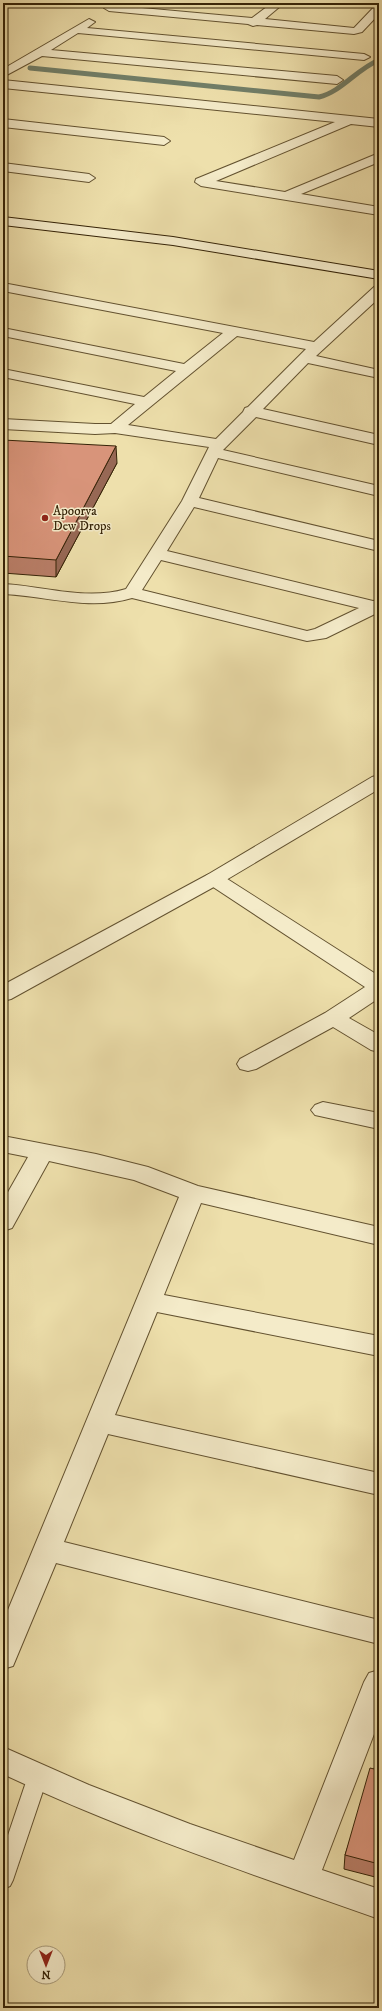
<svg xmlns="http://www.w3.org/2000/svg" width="382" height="2011" viewBox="0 0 382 2011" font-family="'IM FELL DW Pica',serif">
<rect width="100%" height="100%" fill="#eee0ac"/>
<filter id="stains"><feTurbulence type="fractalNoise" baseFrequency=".005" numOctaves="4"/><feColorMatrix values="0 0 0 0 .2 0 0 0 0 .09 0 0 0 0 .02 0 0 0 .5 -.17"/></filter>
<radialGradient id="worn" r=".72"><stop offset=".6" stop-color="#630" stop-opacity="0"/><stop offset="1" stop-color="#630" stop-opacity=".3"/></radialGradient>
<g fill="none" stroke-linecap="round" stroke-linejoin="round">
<path stroke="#717f69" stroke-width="5" d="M30,68L319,97C341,92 357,69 379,60"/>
<defs>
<polygon id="service" points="38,1767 45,1770 48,1776 13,1880 10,1886 3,1889 3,1850 28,1776 31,1770"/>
<g id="minor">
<polygon points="272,3 284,3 265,19 354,28 375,6 379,5 379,14 362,32 354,34 257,25 253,26 248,24 109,11 104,8 109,5 252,18"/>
<polygon points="89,19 95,22 87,28 364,54 370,57 364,60 78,33 51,50 337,76 343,80 337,84 42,56 3,77 3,69"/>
<polygon points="3,80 379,119 379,127 351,124 216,181 285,192 379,153 379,162 301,194 379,207 379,215 201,186 195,182 196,179 335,122 3,88"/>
<polygon points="3,119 164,137 170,141 164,145 3,127"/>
<polygon points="3,163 89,174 95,178 89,182 3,171"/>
<path d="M3,283L314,342L374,287L379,286V298L316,356L379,370V378L308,363L263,409L379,435V445L256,417L223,450L379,486V496L218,458L199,498L379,541V551L194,507L167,551L373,601L379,600V612L326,638L307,641L132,598C89,611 47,596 3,594V584C44,586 86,601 126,589L182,501L209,447L115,433L95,434L3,429V419L95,424H111L135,404L3,377V369L144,397L176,371L3,336V328L184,364L223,333L3,291ZM237,336L306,349L248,407L245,408L243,412L216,439L128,425ZM161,560L359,608L315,629L307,631L142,590Z"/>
<polygon points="214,873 221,875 379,976 379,998 349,1018 379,1035 379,1052 371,1050 333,1027 256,1069 248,1071 240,1069 237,1064 240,1059 325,1013 365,987 207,883 204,879 207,875"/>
<polygon points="323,1102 379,1113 379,1129 315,1115 311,1110 315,1105"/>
<polygon points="3,1136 96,1154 148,1167 198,1186 379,1227 379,1245 201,1203 164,1295 379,1336 379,1356 157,1312 115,1415 379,1473 379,1495 108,1434 64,1542 379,1620 379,1644 56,1563 13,1666 3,1669 3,1622 179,1197 134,1180 49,1161 12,1228 3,1231 3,1201 28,1157 3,1152"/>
<path d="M379,1670V1721L322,1870L379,1889V1919C252,1874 125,1832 3,1774V1747L89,1785L190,1824L294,1860L364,1682L369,1673Z"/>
</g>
<polygon id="tertiary" points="379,775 379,789 221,883 11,999 3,1001 3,985 207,875 372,777"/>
<polygon id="secondary" points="3,217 173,237 379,271 379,279 173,245 3,225"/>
</defs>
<use href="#service" stroke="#635230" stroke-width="2"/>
<use href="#minor" stroke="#635230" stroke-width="2"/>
<use href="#tertiary" stroke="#635230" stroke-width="2"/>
<use href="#secondary" stroke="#352307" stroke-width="2"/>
<use href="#service" fill="#f4ebc9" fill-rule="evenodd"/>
<use href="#minor" fill="#f4ebc9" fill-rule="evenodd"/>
<use href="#tertiary" fill="#f4ebc9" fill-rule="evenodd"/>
<use href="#secondary" fill="#f4ebc9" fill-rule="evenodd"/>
</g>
<g fill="#ba7f69" stroke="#352307">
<polygon points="3,440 117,463 56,577 3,573"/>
<polygon points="379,1752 379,1878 344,1869 345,1855 374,1769"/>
</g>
<polygon fill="#976855" stroke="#352307" points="116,446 117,463 56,577 56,560"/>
<g fill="#d8947a" stroke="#352307">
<polygon points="3,440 116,446 56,560 3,556"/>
<polygon points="379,1752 379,1864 345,1855 370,1768 374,1769"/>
</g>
<circle fill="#8f2418" stroke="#f4ebc9" stroke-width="1.5" cx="45" cy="518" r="4"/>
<g text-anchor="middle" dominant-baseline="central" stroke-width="3" stroke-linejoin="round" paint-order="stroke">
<g font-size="13" fill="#352307" stroke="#f4ebc9" text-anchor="start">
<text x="53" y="511">Apoorva<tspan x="53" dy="15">Dew Drops</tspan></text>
</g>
</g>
<rect width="382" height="2011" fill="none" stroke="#eee0ac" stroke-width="16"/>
<rect x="4" y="4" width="374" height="2003" fill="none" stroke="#352307" stroke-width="2"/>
<rect x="8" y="8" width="366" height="1995" fill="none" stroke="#352307"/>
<g transform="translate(46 1965) rotate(180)"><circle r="19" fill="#f4ebc9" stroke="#a89b7b"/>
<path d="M0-3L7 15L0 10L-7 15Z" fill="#8f2418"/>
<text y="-6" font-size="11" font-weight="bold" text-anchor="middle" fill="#352307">N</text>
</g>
<rect width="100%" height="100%" filter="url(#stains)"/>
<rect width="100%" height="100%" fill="url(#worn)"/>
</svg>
